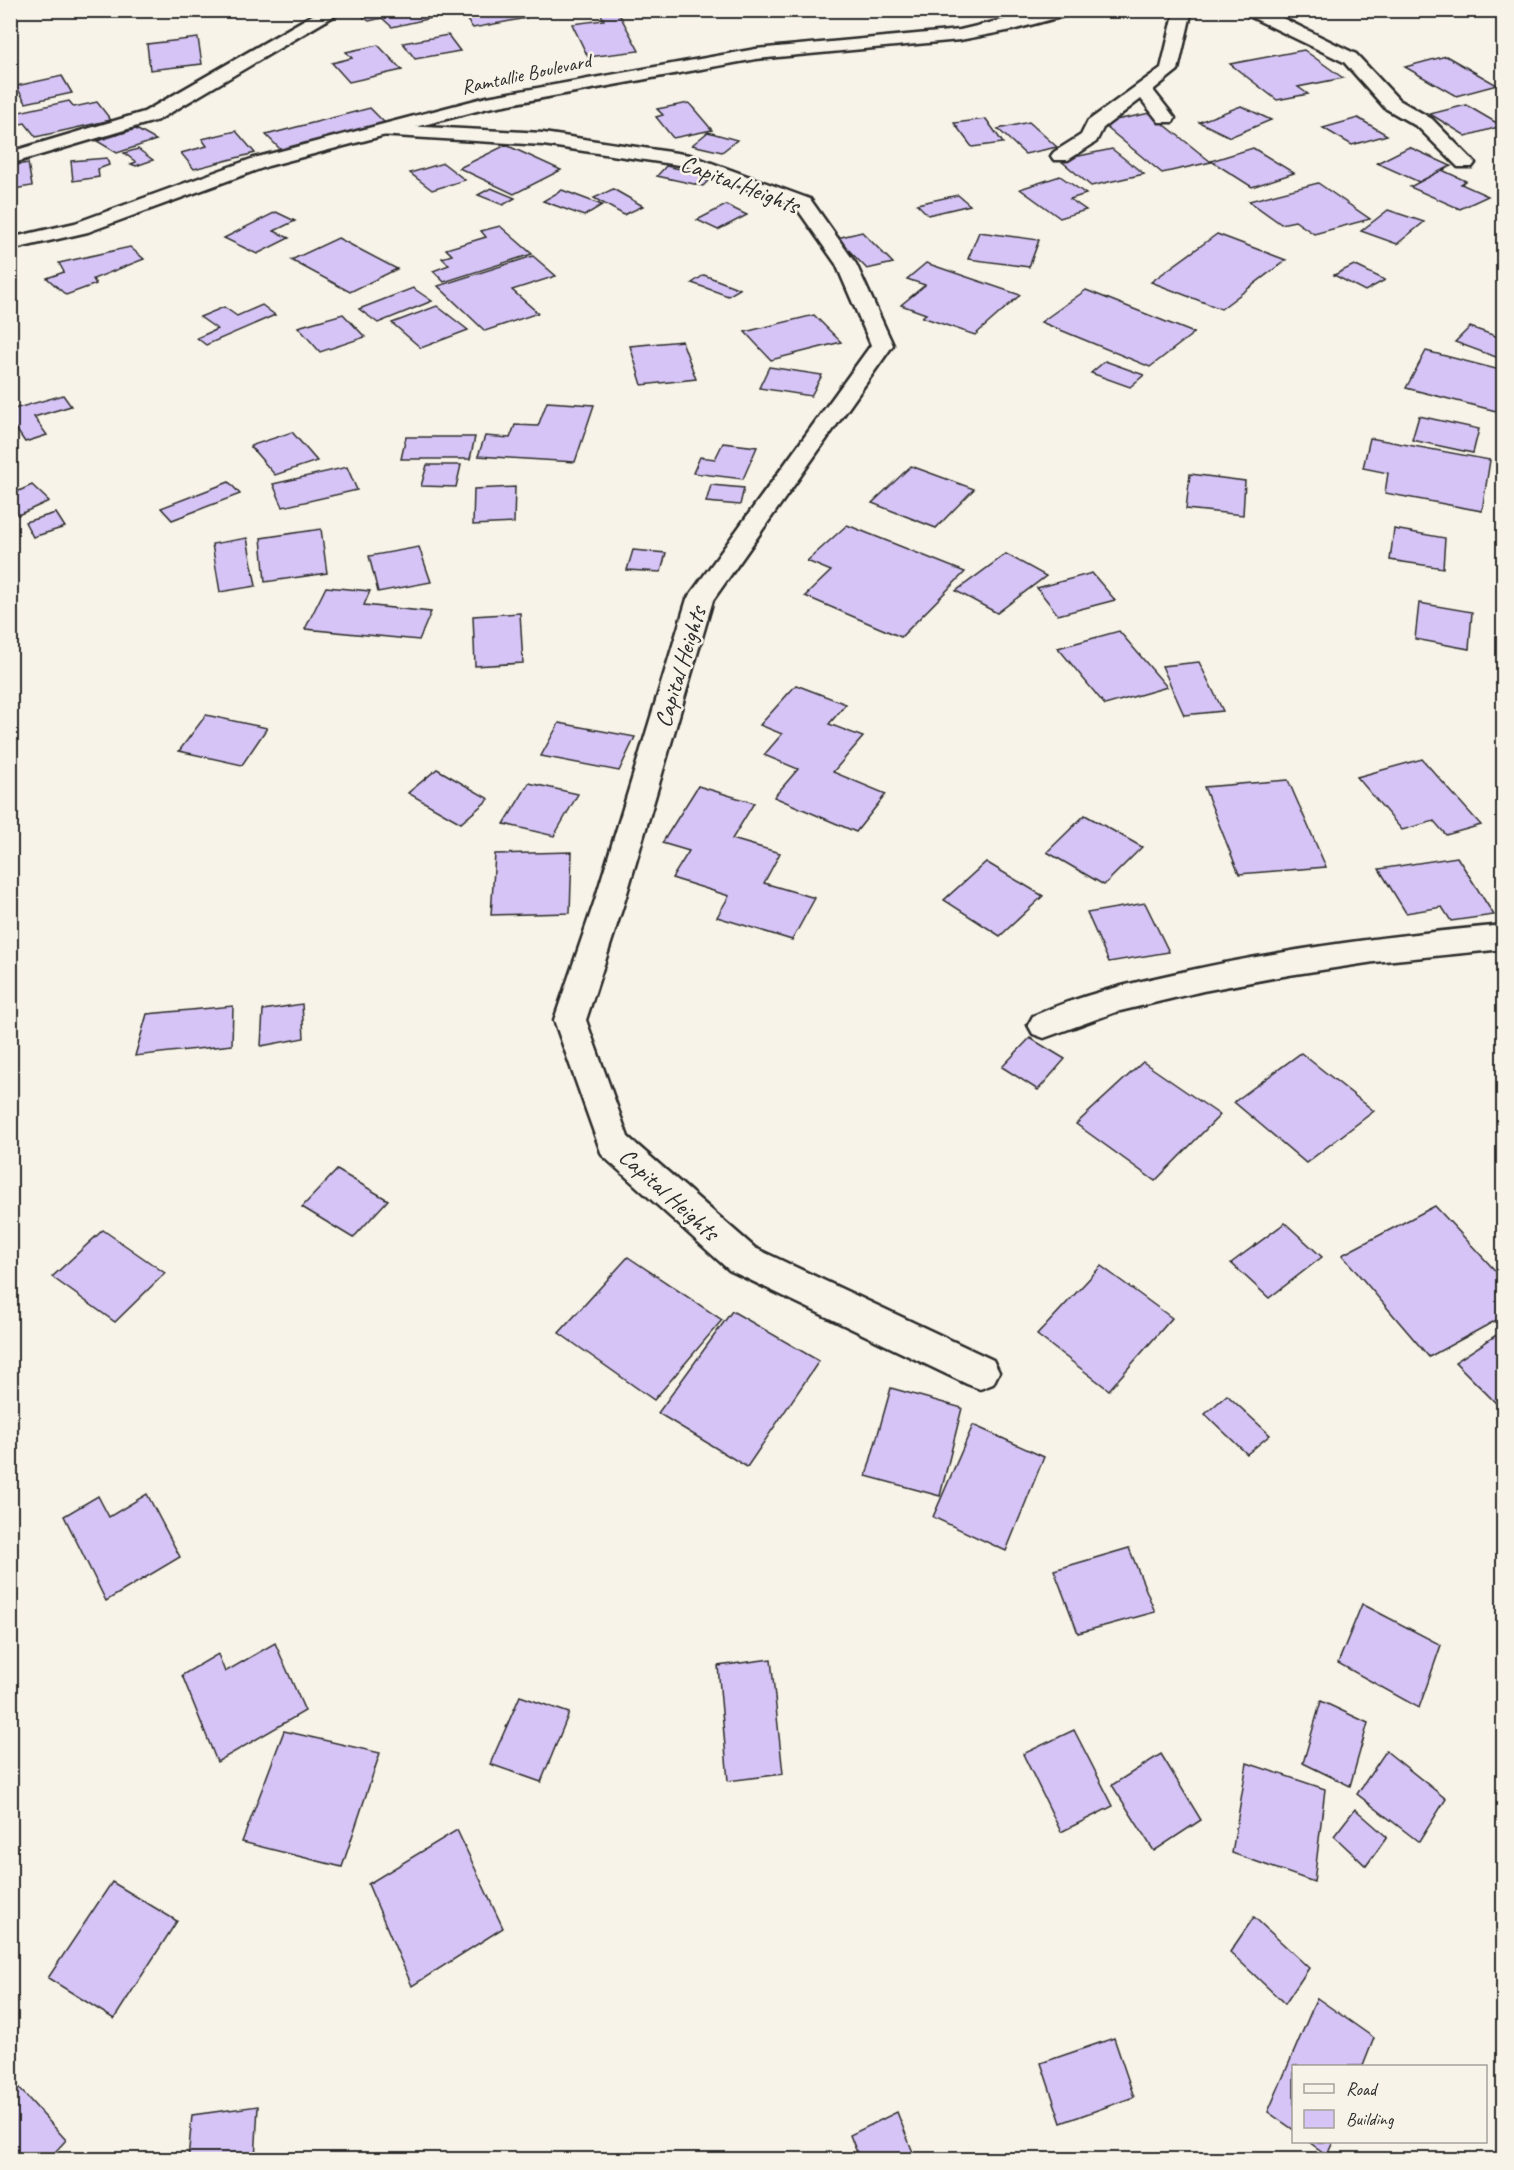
<svg xmlns="http://www.w3.org/2000/svg" width="1514" height="2170" viewBox="0 0 1514 2170" font-family="Caveat,sans-serif">
<rect width="100%" height="100%" fill="#f7f3e8"/>
<filter id="ink" filterUnits="userSpaceOnUse"><feTurbulence type="fractalNoise" baseFrequency=".0167" numOctaves="2"/><feDisplacementMap in="SourceGraphic" scale="12" xChannelSelector="R" yChannelSelector="G"/><feConvolveMatrix kernelMatrix="1 2 1 2 8 2 1 2 1" color-interpolation-filters="sRGB"/></filter>
<g filter="url(#ink)">
<g fill="#d5c4f5" stroke="#2b2b2b" stroke-width="1.5">
<polygon points="387,10 426,10 422,12 432,18 392,27 382,18 369,21 363,17"/>
<polygon points="459,10 520,10 526,18 473,28"/>
<polygon points="617,10 639,51 588,57 572,24 604,20 599,11"/>
<polygon points="448,35 460,51 415,59 403,43"/>
<polygon points="198,38 202,64 150,70 147,44"/>
<polygon points="378,45 402,70 349,82 332,63 352,58 346,52"/>
<polygon points="1304,50 1343,78 1298,87 1308,94 1277,100 1230,64"/>
<polygon points="1446,56 1497,85 1456,96 1405,67"/>
<polygon points="62,76 72,93 26,103 16,86"/>
<polygon points="69,101 74,107 97,102 111,120 36,137 25,123 10,126 10,114"/>
<polygon points="689,103 712,130 673,138 656,117 663,115 657,109"/>
<polygon points="1466,105 1502,126 1466,136 1430,114"/>
<polygon points="1241,106 1271,120 1230,137 1199,122"/>
<polygon points="370,108 385,123 281,150 266,135"/>
<polygon points="1150,113 1211,162 1162,173 1101,123"/>
<polygon points="1358,118 1387,135 1352,145 1323,128"/>
<polygon points="986,119 1003,143 972,147 954,123"/>
<polygon points="1029,122 1057,147 1025,154 998,129"/>
<polygon points="136,129 156,140 117,153 97,141"/>
<polygon points="236,131 255,153 194,169 181,153 207,146 202,139"/>
<polygon points="708,132 737,140 722,152 692,145"/>
<polygon points="506,145 561,170 514,194 459,168"/>
<polygon points="1409,147 1451,166 1419,182 1377,163"/>
<polygon points="1253,148 1294,173 1252,187 1211,161"/>
<polygon points="138,149 153,160 136,166 131,164 136,162 124,153"/>
<polygon points="1112,149 1144,174 1091,186 1060,160"/>
<polygon points="107,158 109,165 98,169 99,177 73,181 71,161"/>
<polygon points="28,163 32,186 14,189 10,193 10,166"/>
<polygon points="443,163 465,180 432,190 410,173"/>
<polygon points="666,166 713,176 703,186 657,176"/>
<polygon points="1442,170 1466,181 1461,184 1488,196 1460,209 1410,187"/>
<polygon points="1060,176 1086,194 1070,199 1086,210 1060,218 1020,189"/>
<polygon points="1318,183 1370,219 1314,234 1295,221 1281,224 1249,201"/>
<polygon points="491,188 515,198 503,205 478,195"/>
<polygon points="613,189 643,206 624,215 594,198"/>
<polygon points="562,190 602,205 584,216 543,201"/>
<polygon points="958,195 970,205 928,215 917,204"/>
<polygon points="726,205 747,215 718,230 697,220"/>
<polygon points="1388,210 1424,222 1397,244 1361,231"/>
<polygon points="276,212 295,221 274,231 289,238 257,254 224,238"/>
<polygon points="500,226 532,254 444,282 433,271 449,265 442,258 452,255 446,249 486,237 481,231"/>
<polygon points="862,232 893,263 867,269 837,238"/>
<polygon points="979,232 1039,240 1029,267 968,259"/>
<polygon points="1217,234 1286,260 1221,309 1151,282"/>
<polygon points="338,238 397,269 350,292 291,260"/>
<polygon points="130,247 144,259 93,279 96,284 66,295 47,278 64,272 59,263"/>
<polygon points="533,256 556,276 512,290 538,313 485,331 438,286"/>
<polygon points="926,263 1020,295 975,335 922,317 926,314 901,305 925,285 907,279"/>
<polygon points="1354,265 1385,280 1365,291 1334,275"/>
<polygon points="704,275 740,289 728,296 692,283"/>
<polygon points="413,288 432,301 378,323 359,309"/>
<polygon points="1086,290 1194,333 1150,367 1041,322"/>
<polygon points="262,305 275,315 206,345 197,338 217,329 200,317 224,307 237,316"/>
<polygon points="437,306 468,330 421,348 392,323"/>
<polygon points="343,314 365,337 320,352 298,327"/>
<polygon points="814,315 841,342 771,360 745,332"/>
<polygon points="1470,327 1504,339 1504,360 1455,342"/>
<polygon points="682,341 696,379 642,385 630,346"/>
<polygon points="1426,351 1504,371 1504,413 1406,388"/>
<polygon points="1105,361 1144,375 1130,387 1091,373"/>
<polygon points="769,367 822,375 811,396 759,388"/>
<polygon points="63,395 71,406 34,417 47,435 25,442 10,420 10,410"/>
<polygon points="547,402 594,405 575,462 478,456 485,436 510,438 515,425 538,426"/>
<polygon points="1419,416 1479,429 1473,453 1412,440"/>
<polygon points="292,432 317,461 275,475 250,446"/>
<polygon points="406,437 475,437 470,459 401,459"/>
<polygon points="1370,438 1490,460 1482,511 1385,493 1388,473 1363,468"/>
<polygon points="723,443 757,447 743,479 693,473 700,457 715,459"/>
<polygon points="427,465 461,465 456,487 421,486"/>
<polygon points="911,466 974,489 936,528 872,503"/>
<polygon points="347,467 357,490 283,507 273,484"/>
<polygon points="1190,474 1245,481 1243,515 1186,509"/>
<polygon points="229,482 240,494 172,520 161,508"/>
<polygon points="32,485 49,501 18,515 10,508 10,495"/>
<polygon points="711,485 744,488 740,505 706,502"/>
<polygon points="515,487 514,523 473,525 474,489"/>
<polygon points="56,513 65,527 33,537 25,522"/>
<polygon points="847,525 965,572 901,637 805,596 831,571 807,561"/>
<polygon points="321,529 327,573 265,582 261,538"/>
<polygon points="1394,529 1445,538 1443,568 1390,560"/>
<polygon points="247,538 256,586 220,592 212,544"/>
<polygon points="419,547 431,582 378,592 369,556"/>
<polygon points="633,550 666,553 661,572 627,570"/>
<polygon points="1006,554 1046,576 997,613 956,591"/>
<polygon points="1092,573 1115,600 1058,615 1037,588"/>
<polygon points="326,587 370,591 364,605 431,612 419,640 305,629"/>
<polygon points="1419,603 1472,612 1469,649 1415,639"/>
<polygon points="520,613 523,663 475,666 473,616"/>
<polygon points="1119,631 1167,687 1105,705 1058,648"/>
<polygon points="1199,662 1223,711 1184,715 1162,666"/>
<polygon points="796,685 846,704 829,724 863,737 833,772 886,794 856,832 774,797 798,769 764,755 782,734 760,725"/>
<polygon points="206,715 267,728 242,765 179,751"/>
<polygon points="559,723 635,737 619,771 541,756"/>
<polygon points="1422,759 1481,825 1446,835 1434,821 1402,830 1357,777"/>
<polygon points="437,769 489,799 461,823 408,793"/>
<polygon points="1288,780 1326,867 1239,874 1204,787"/>
<polygon points="529,783 578,794 554,836 504,824"/>
<polygon points="698,786 754,803 732,839 780,853 764,883 815,898 792,940 717,917 729,896 672,878 689,851 662,843"/>
<polygon points="1085,815 1142,847 1104,885 1047,852"/>
<polygon points="572,852 570,913 491,915 495,854"/>
<polygon points="1457,857 1494,915 1451,921 1442,907 1406,913 1379,869"/>
<polygon points="986,862 1043,896 1000,936 944,900"/>
<polygon points="1145,903 1169,952 1109,962 1087,913"/>
<polygon points="302,1004 304,1038 261,1046 263,1010"/>
<polygon points="233,1006 232,1045 135,1056 147,1014"/>
<polygon points="1030,1038 1065,1059 1038,1090 1002,1067"/>
<polygon points="1301,1053 1374,1111 1306,1163 1234,1102"/>
<polygon points="1143,1062 1220,1115 1155,1181 1076,1124"/>
<polygon points="337,1170 388,1200 353,1238 302,1207"/>
<polygon points="1435,1206 1504,1280 1504,1316 1429,1357 1342,1255"/>
<polygon points="1285,1223 1322,1257 1269,1298 1231,1263"/>
<polygon points="103,1230 165,1273 115,1322 52,1277"/>
<polygon points="628,1257 722,1320 654,1400 559,1333"/>
<polygon points="1101,1266 1172,1318 1109,1390 1037,1335"/>
<polygon points="732,1311 819,1361 747,1467 658,1413"/>
<polygon points="1504,1330 1504,1408 1502,1409 1455,1362"/>
<polygon points="891,1388 962,1408 940,1496 866,1476"/>
<polygon points="1227,1395 1270,1435 1247,1454 1205,1414"/>
<polygon points="973,1425 1044,1457 1006,1551 933,1517"/>
<polygon points="147,1494 180,1557 106,1601 64,1516 98,1496 109,1517"/>
<polygon points="1129,1548 1155,1612 1078,1633 1054,1570"/>
<polygon points="1362,1604 1441,1645 1419,1708 1338,1663"/>
<polygon points="275,1643 305,1711 217,1762 182,1675 218,1654 225,1672"/>
<polygon points="771,1659 783,1774 728,1781 718,1666"/>
<polygon points="520,1696 569,1713 541,1782 490,1764"/>
<polygon points="1321,1701 1368,1723 1350,1786 1303,1763"/>
<polygon points="1074,1730 1113,1806 1061,1832 1023,1754"/>
<polygon points="284,1731 380,1753 342,1867 242,1842"/>
<polygon points="1386,1751 1446,1799 1419,1842 1357,1794"/>
<polygon points="1161,1754 1201,1820 1154,1851 1112,1785"/>
<polygon points="1247,1763 1325,1789 1314,1882 1232,1853"/>
<polygon points="1355,1809 1387,1837 1366,1866 1334,1836"/>
<polygon points="457,1830 503,1928 412,1986 368,1884"/>
<polygon points="112,1882 177,1921 114,2019 48,1978"/>
<polygon points="1254,1917 1309,1968 1285,2004 1230,1952"/>
<polygon points="1317,1998 1374,2038 1363,2066 1294,2066 1294,2130 1268,2112"/>
<polygon points="1114,2038 1134,2097 1061,2123 1041,2063"/>
<polygon points="10,2078 66,2140 48,2160 10,2160"/>
<polygon points="258,2106 255,2160 188,2160 192,2115"/>
<polygon points="897,2112 916,2160 860,2160 850,2135"/>
<polygon points="1309,2142 1333,2142 1327,2155"/>
</g>
<g fill="none" stroke-linecap="round" stroke-linejoin="round">
<defs>
<g id="minor">
<polygon points="321,10 344,10 158,120 10,164 10,152 144,112"/>
<polygon points="1175,10 1192,10 1178,70 1153,90 1175,118 1173,122 1159,122 1141,99 1103,128 1096,142 1068,160 1054,160 1051,156 1054,152 1081,135 1088,121 1161,68"/>
<polygon points="1243,10 1266,10 1356,54 1399,100 1432,119 1475,163 1472,167 1458,167 1418,127 1385,108 1344,62 1245,14"/>
<polygon points="385,125 543,133 690,155 810,199 856,264 893,345 713,600 625,900 586,1020 628,1137 755,1248 993,1360 999,1372 993,1384 980,1389 967,1384 729,1270 602,1155 554,1020 595,900 687,599 871,345 836,264 796,207 686,166 543,145 378,135 376,131 378,127"/>
<path d="M1504,925V949L1374,962L1289,975L1203,991L1116,1012L1044,1038L1033,1034L1028,1025L1033,1016C1080,995 1131,983 1182,972C1288,948 1395,935 1504,925Z"/>
</g>
<polygon id="tertiary" points="1044,10 1073,10 1071,14 1012,30 960,40 756,59 488,108 268,166 88,232 10,250 10,238 75,223 254,158 487,97 756,49 960,30"/>
</defs>
<use href="#minor" stroke="#2b2b2b" stroke-width="5"/>
<use href="#tertiary" stroke="#2b2b2b" stroke-width="5"/>
<use href="#minor" fill="#f7f3e8" fill-rule="evenodd"/>
<use href="#tertiary" fill="#f7f3e8" fill-rule="evenodd"/>
</g>
</g>
<g text-anchor="middle" dominant-baseline="central" stroke-width="5" stroke-linejoin="round" paint-order="stroke">
<g font-size="20" fill="#2b2b2b" stroke="#f7f3e8">
<text transform="translate(526 74) rotate(-12)">Ramtallie Boulevard</text>
</g>
<g font-size="24" fill="#2b2b2b" stroke="#f7f3e8">
<text transform="translate(740 184) rotate(21)">Capital Heights</text>
<text transform="translate(680 667) rotate(-73)">Capital Heights</text>
<text transform="translate(669 1194) rotate(42)">Capital Heights</text>
</g>
</g>
<rect width="1514" height="2170" fill="none" stroke="#f7f3e8" stroke-width="36"/>
<rect x="18" y="18" width="1478" height="2134" fill="none" stroke="#2b2b2b" stroke-width="2" filter="url(#ink)"/>
<rect x="1292" y="2065" width="195" height="78" fill="#f7f3e8" stroke="#a5a39c" stroke-width="1.5"/>
<rect x="1304" y="2084" width="30" height="9" fill="#f7f3e8" stroke="#a5a39c" stroke-width="1.5"/>
<text x="1346" y="2095" font-size="18" fill="#2b2b2b">Road</text>
<rect x="1304" y="2110" width="30" height="18" fill="#d5c4f5" stroke="#a5a39c" stroke-width="1.5"/>
<text x="1346" y="2125" font-size="18" fill="#2b2b2b">Building</text>
</svg>
